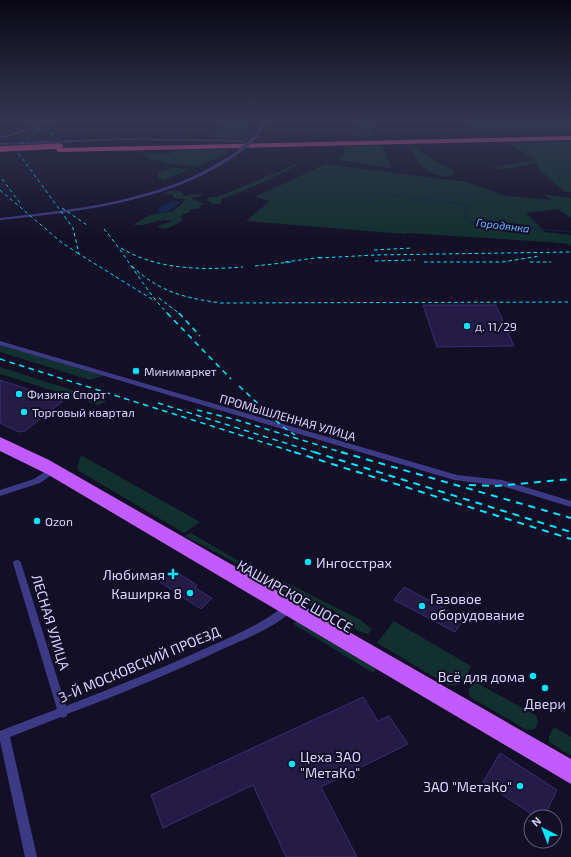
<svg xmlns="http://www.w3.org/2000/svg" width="571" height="857" viewBox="0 0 571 857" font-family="'Exo 2',sans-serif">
<rect width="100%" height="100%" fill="#130f26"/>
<g fill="#12302f">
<polygon points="230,120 251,120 246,134 238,138 212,137"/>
<polygon points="359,120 369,121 370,123 369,124 374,128 369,130 374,134 373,135 352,135"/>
<polygon points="460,120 571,120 571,131 486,132"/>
<polygon points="571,142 571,192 565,192 536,167 540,166 536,163 498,170 493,167 537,160 507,143"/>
<polygon points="379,145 385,152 391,168 336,160 344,155 344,146"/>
<path d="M410,145C417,146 422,153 428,157C436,162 445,166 454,170L455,172C449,182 429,173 423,167C418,161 412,152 410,145Z"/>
<path d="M180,150H228L226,154L197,166L167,164C159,159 149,162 143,155L147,153L165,155Z"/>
<path d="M301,162C296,168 231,198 222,198L220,204H213L207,200L208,198L220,196Z"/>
<polygon points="326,164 466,182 506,196 552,200 542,194 571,198 571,218 558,209 526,213 545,232 571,235 571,247 568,244 548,242 407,233 405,234 246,221 270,201 255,197"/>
<polygon points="171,168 190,169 164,180 157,178 159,173"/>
<path d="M169,191H179L186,196L192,194H202V196L191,198L194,200L205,204L200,205L199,208L189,210L190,212L182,215L181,218L183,220C176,224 168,231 159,228L158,226L172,221C156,217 150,227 135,225L134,224L150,215L173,211L185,201L184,199L174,198L173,195L164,193Z"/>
<polygon points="0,344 103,376 90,380 0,352"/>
<polygon points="0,367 107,401 99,405 0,374"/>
<polygon points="81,455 200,522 184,533 79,471 77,468"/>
<path d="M191,533L256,571H247C229,557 206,548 185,536Z"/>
<polygon points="285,582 359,619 372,629 368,634 358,631 331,609 312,606 291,596 279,588 280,583"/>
<polygon points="298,621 372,665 376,670 373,673 295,625 293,623"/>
<path d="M394,621L471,666C465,678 462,690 446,684L377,643Z"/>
<path d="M477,683L535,715C540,721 538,726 533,730L525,729L470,697L468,690L473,684Z"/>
<polygon points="554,727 571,737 571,756 549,742 549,736"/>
</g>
<path fill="#0c2248" d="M173,201L181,202C175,208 166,214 157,212L161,206Z"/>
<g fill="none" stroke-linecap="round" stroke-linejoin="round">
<polyline stroke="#0c2248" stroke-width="1" points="378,194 461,204 467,207 465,216 466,220 478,223 571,232"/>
</g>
<g fill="#241b47" stroke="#3b2d73">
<polygon points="423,305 496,305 514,346 437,347"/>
<polygon points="0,380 52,397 63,401 25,431 19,432 0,423"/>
<polygon points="173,570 197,585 195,588 212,598 201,609 160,582 166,576 164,575 168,571 171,573"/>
<polygon points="404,587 464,619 455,632 394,600"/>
<polygon points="363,697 378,721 389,716 408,744 321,787 357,857 286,857 253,785 163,828 151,795"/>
<polygon points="500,753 557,790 544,817 536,817 483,782"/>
</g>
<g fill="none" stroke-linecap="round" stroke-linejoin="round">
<g fill="#3d3a85" fill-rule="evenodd">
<polygon points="39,120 43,120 34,129 0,139 0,137 32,127"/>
<polygon points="262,120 266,120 264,127 257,137 255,137 260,127"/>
<polygon points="125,138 243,140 245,141 243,142 125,140 0,145 0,143"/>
<path d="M239,150L242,151C230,161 216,168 203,175C140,205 69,213 0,220V218C62,211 127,204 185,180C204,172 221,161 239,150Z"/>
<polygon points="0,341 457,475 502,480 571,501 571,507 502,486 454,480 0,345"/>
<polygon points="54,466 57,467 58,469 57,471 40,483 0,496 0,490 34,479"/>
<path d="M17,560L20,561L21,563L66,706C115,687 165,667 213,645C237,634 261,624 283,607L286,606L289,607L291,610C283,624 240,641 225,648C173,672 121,694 67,714V716L63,718L61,717L10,737L37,857H25L0,741V731L57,709L13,563L14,561Z"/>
</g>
<polygon fill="#c25bff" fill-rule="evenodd" points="0,437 49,460 571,759 571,784 47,474 0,451 0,444 2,444 0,444"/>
<polygon fill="#ff4fa3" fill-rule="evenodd" points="571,136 571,140 59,152 56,150 59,148"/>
<g stroke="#00e5ff" stroke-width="1" stroke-dasharray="3.5 3" stroke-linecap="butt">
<polyline points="48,120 20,146 19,154 73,228 79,254 155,301"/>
<polyline points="51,121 48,126 53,135"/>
<polyline points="2,179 20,203"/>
<polyline points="0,190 61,242 79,254"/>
<polyline points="62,208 87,225"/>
<path d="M104,229C127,256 143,288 168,314"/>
<path d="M121,248C157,270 202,270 243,267"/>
<polyline points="374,250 412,248"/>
<polyline points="319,258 375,255 571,252"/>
<polyline points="375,261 415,260"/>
<polyline points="285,262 323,257"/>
<polyline points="424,262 502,262 540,256"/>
<polyline points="530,262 551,262"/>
<path d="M132,266C159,292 185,298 221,303L571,302"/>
<polyline points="255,266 291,262"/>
<polyline points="159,298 180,314"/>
</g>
<g stroke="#00e5ff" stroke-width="1.5" stroke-dasharray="5.5 4.5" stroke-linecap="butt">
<polyline points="167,313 231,379"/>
<polyline points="179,313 200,336"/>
<polyline points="0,359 297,453"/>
<polyline points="239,386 283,427 295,435"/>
<polyline points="158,403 317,453"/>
<polyline points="197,410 237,420 344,453"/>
</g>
<g stroke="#00e5ff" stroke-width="2" stroke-dasharray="7 6" stroke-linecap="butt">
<polyline points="294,452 571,539"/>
<polyline points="314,452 571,532"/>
<polyline points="341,452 571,518"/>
<polyline points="469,485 496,486 571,479"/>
</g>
<polyline stroke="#3d3a85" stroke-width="4" points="240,151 256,136"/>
<polyline stroke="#ff4fa3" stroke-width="5.5" points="0,149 60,146"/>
</g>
<linearGradient id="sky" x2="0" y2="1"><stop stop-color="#0a0815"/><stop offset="0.5" stop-color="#333752"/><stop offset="1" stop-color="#333752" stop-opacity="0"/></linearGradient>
<rect width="571" height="240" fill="url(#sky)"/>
<g fill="#00e5ff" stroke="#130f26" stroke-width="1.5">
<circle cx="467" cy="326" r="4"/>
<circle cx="136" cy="371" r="4"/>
<circle cx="19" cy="394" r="4"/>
<circle cx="24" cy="412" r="4"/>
<circle cx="37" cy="521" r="4"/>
<circle cx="308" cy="562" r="4"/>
<path d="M171 568h4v4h4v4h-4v4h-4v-4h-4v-4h4z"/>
<circle cx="190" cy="593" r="4"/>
<circle cx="422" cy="606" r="4"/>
<circle cx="533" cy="676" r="4"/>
<circle cx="545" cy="688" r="4"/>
<circle cx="292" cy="764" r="4"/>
<circle cx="520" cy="786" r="4"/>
</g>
<g text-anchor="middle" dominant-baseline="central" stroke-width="4" stroke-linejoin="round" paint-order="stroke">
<g font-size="11" font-style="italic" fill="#62b6ff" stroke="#130f26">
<text transform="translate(503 225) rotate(7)">Городянка</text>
</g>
<g font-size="12" fill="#d9d4ff" stroke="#130f26" text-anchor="start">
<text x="475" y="326">д. 11/29</text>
<text x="144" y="371">Минимаркет</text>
<text x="27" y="394">Физика Спорт</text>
<text x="32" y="412">Торговый квартал</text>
<text x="45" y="521">Ozon</text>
</g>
<g font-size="12" fill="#d9d4ff" stroke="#130f26">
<text transform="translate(288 417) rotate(16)">ПРОМЫШЛЕННАЯ УЛИЦА</text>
</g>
<g font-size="14" fill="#d9d4ff" stroke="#130f26" text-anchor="end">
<text x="316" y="562" text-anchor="start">Ингосстрах</text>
<text x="165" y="574">Любимая</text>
<text x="182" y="593">Каширка 8</text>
<text x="430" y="598" text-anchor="start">Газовое<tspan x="430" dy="16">оборудование</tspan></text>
<text x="525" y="676">Всё для дома</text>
<text x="545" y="703" text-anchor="middle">Двери</text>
<text x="300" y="756" text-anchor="start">Цеха ЗАО<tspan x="300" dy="16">"МетаКо"</tspan></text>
<text x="512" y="786">ЗАО "МетаКо"</text>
</g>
<g font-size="14" fill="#d9d4ff" stroke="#130f26">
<text transform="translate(295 596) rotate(30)">КАШИРСКОЕ ШОССЕ</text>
<text transform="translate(51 622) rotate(73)">ЛЕСНАЯ УЛИЦА</text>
<text transform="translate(139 664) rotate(-23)">3-Й МОСКОВСКИЙ ПРОЕЗД</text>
</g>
</g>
<g transform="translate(543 829) rotate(318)"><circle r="19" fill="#130f26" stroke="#625e7d"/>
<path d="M0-3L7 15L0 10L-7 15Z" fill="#00e5ff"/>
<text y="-6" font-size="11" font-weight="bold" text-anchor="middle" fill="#d9d4ff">N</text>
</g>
</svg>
